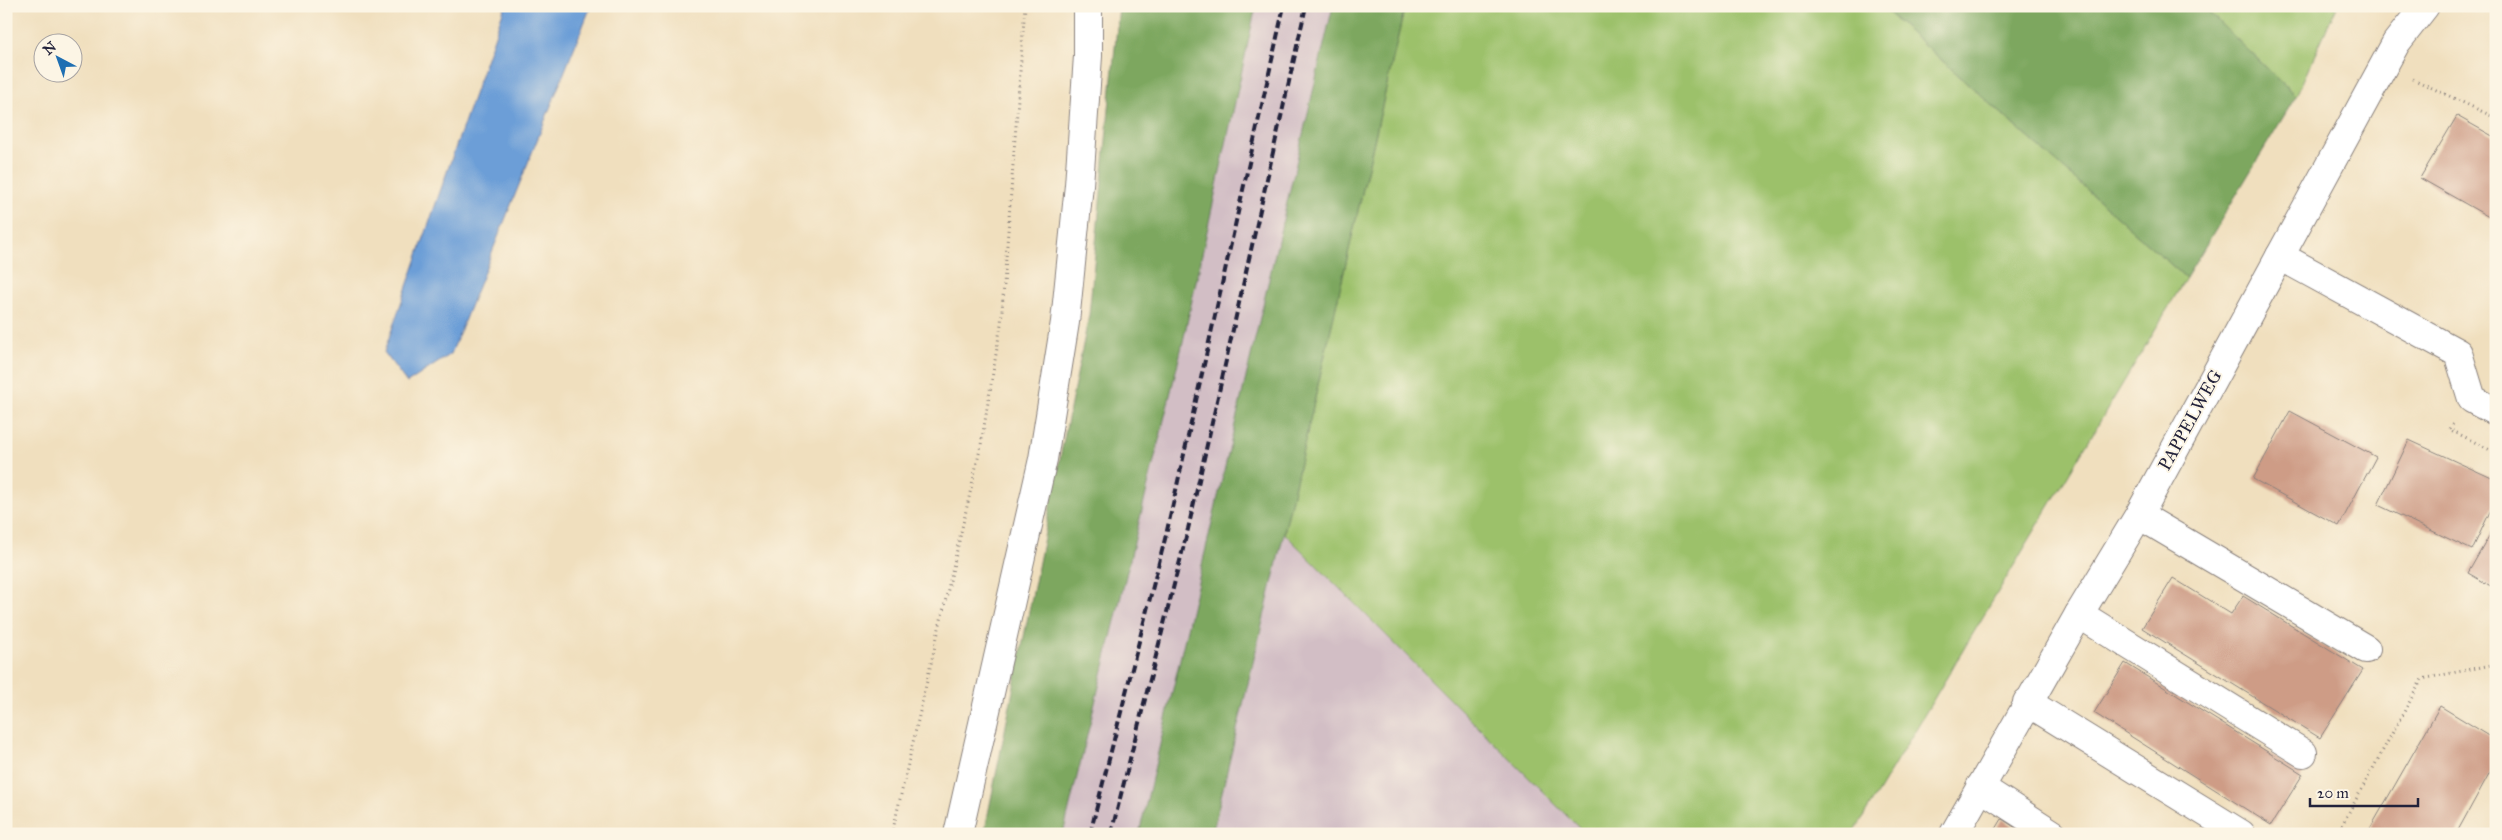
<svg xmlns="http://www.w3.org/2000/svg" width="2502" height="840" viewBox="0 0 2502 840" font-family="'IM FELL Great Primer',serif">
<rect width="100%" height="100%" fill="#fcf5e5"/>
<filter id="ink" filterUnits="userSpaceOnUse"><feTurbulence type="fractalNoise" baseFrequency=".02" numOctaves="2"/><feDisplacementMap in="SourceGraphic" scale="10" xChannelSelector="R" yChannelSelector="G"/><feConvolveMatrix kernelMatrix="1 2 1 2 8 2 1 2 1" color-interpolation-filters="sRGB"/></filter>
<filter id="wash" filterUnits="userSpaceOnUse"><feTurbulence type="fractalNoise" baseFrequency=".0096" numOctaves="4" result="noise"/><feDisplacementMap in="SourceGraphic" scale="20" xChannelSelector="R" yChannelSelector="G"/><feGaussianBlur stdDeviation="1.12" result="paint"/><feColorMatrix in="noise" values="0 0 0 0 0 0 0 0 0 0 0 0 0 0 0 0 0 1.4 0 .05"/><feComposite in="paint" operator="in"/></filter>
<g filter="url(#wash)">
<rect width="100%" height="100%" fill="#f0dfbe"/>
<g fill="#d2bec5">
<polygon points="1256,6 1333,6 1139,834 1063,834 1182,346"/>
<polygon points="1284,533 1585,834 1212,834"/>
</g>
<g fill="#9cc16b" stroke="#5f7253">
<polygon points="1405,6 1881,6 2186,278 1853,834 1585,834 1284,533"/>
<polygon points="2202,6 2337,6 2296,96"/>
</g>
<g fill="#7da75f" stroke="#50644d">
<polygon points="1119,6 1256,6 1182,346 1063,834 984,834 1089,315"/>
<polygon points="1333,6 1405,6 1284,533 1212,834 1139,834"/>
<polygon points="1881,6 2202,6 2296,96 2186,278"/>
</g>
<polygon fill="#6c9ed7" stroke="#476089" points="505,6 591,6 451,354 407,383 384,352"/>
<g id="blocks">
<g fill="#ce9c86">
<polygon points="2457,116 2496,138 2496,221 2420,178"/>
<polygon points="2290,411 2376,457 2339,526 2253,479"/>
<polygon points="2409,440 2496,480 2496,499 2472,550 2378,505"/>
<polygon points="2496,524 2496,589 2468,573"/>
<polygon points="2173,578 2231,614 2243,596 2363,670 2320,738 2142,628"/>
<polygon points="2125,663 2303,774 2271,825 2094,713"/>
<polygon points="2440,706 2496,740 2496,761 2456,834 2367,834"/>
<polygon points="2002,819 2025,834 1993,834"/>
</g>
</g>
</g>
<g filter="url(#ink)">
<use href="#blocks" fill-opacity="0" stroke="#89807c" stroke-width="1"/>
<g fill="none" stroke-linecap="round" stroke-linejoin="round">
<defs>
<g id="minor">
<polyline points="2280,256 2458,353 2472,399 2496,412"/>
<polyline points="2139,515 2366,649"/>
<polyline points="2079,614 2303,753"/>
<polyline points="2027,702 2241,834"/>
<polyline points="1980,787 2053,834"/>
<polyline points="1954,834 2079,614 2139,515 2396,43 2425,6"/>
</g>
<polyline id="major" points="958,834 1043,459 1065,322 1079,185 1088,56 1088,6"/>
</defs>
<use href="#minor" stroke="#89807c" stroke-width="30"/>
<use href="#major" stroke="#89807c" stroke-width="30"/>
<g stroke="#89807c" stroke-width="3" stroke-dasharray="1 4" stroke-linecap="butt">
<polyline points="2413,79 2496,118"/>
<polyline points="2453,424 2449,429 2496,453"/>
<polyline points="892,834 981,445 1001,324 1025,6"/>
<polyline points="2337,834 2422,679 2496,664"/>
</g>
<use href="#minor" stroke="#fff" stroke-width="28"/>
<use href="#major" stroke="#fff" stroke-width="28"/>
<g stroke="#22223b" stroke-width="4" stroke-dasharray="8 4" stroke-linecap="butt">
<polyline points="1090,834 1166,535 1284,6"/>
<polyline points="1111,834 1188,529 1306,6"/>
</g>
</g>
</g>
<g text-anchor="middle" dominant-baseline="central" stroke-width="4" stroke-linejoin="round" paint-order="stroke">
<g font-size="18" fill="#22223b" stroke="#fcf5e5">
<text transform="translate(2190 420) rotate(-61)">PAPPELWEG</text>
</g>
</g>
<rect width="2502" height="840" fill="none" stroke="#fcf5e5" stroke-width="25"/>
<g transform="translate(58 58) rotate(319)"><circle r="24" fill="#fcf5e5" stroke="#a5a1a1"/>
<path d="M0-4L9 19L0 12L-9 19Z" fill="#1f6fb2"/>
<text y="-8" font-size="14" font-weight="bold" text-anchor="middle" fill="#22223b">N</text>
</g>
<path d="M2310 798v8h108v-8" fill="none" stroke="#22223b" stroke-width="2.5"/>
<text x="2317" y="798" font-size="15" fill="#22223b" stroke="#fcf5e5" stroke-width="4" paint-order="stroke">20 m</text>
</svg>
